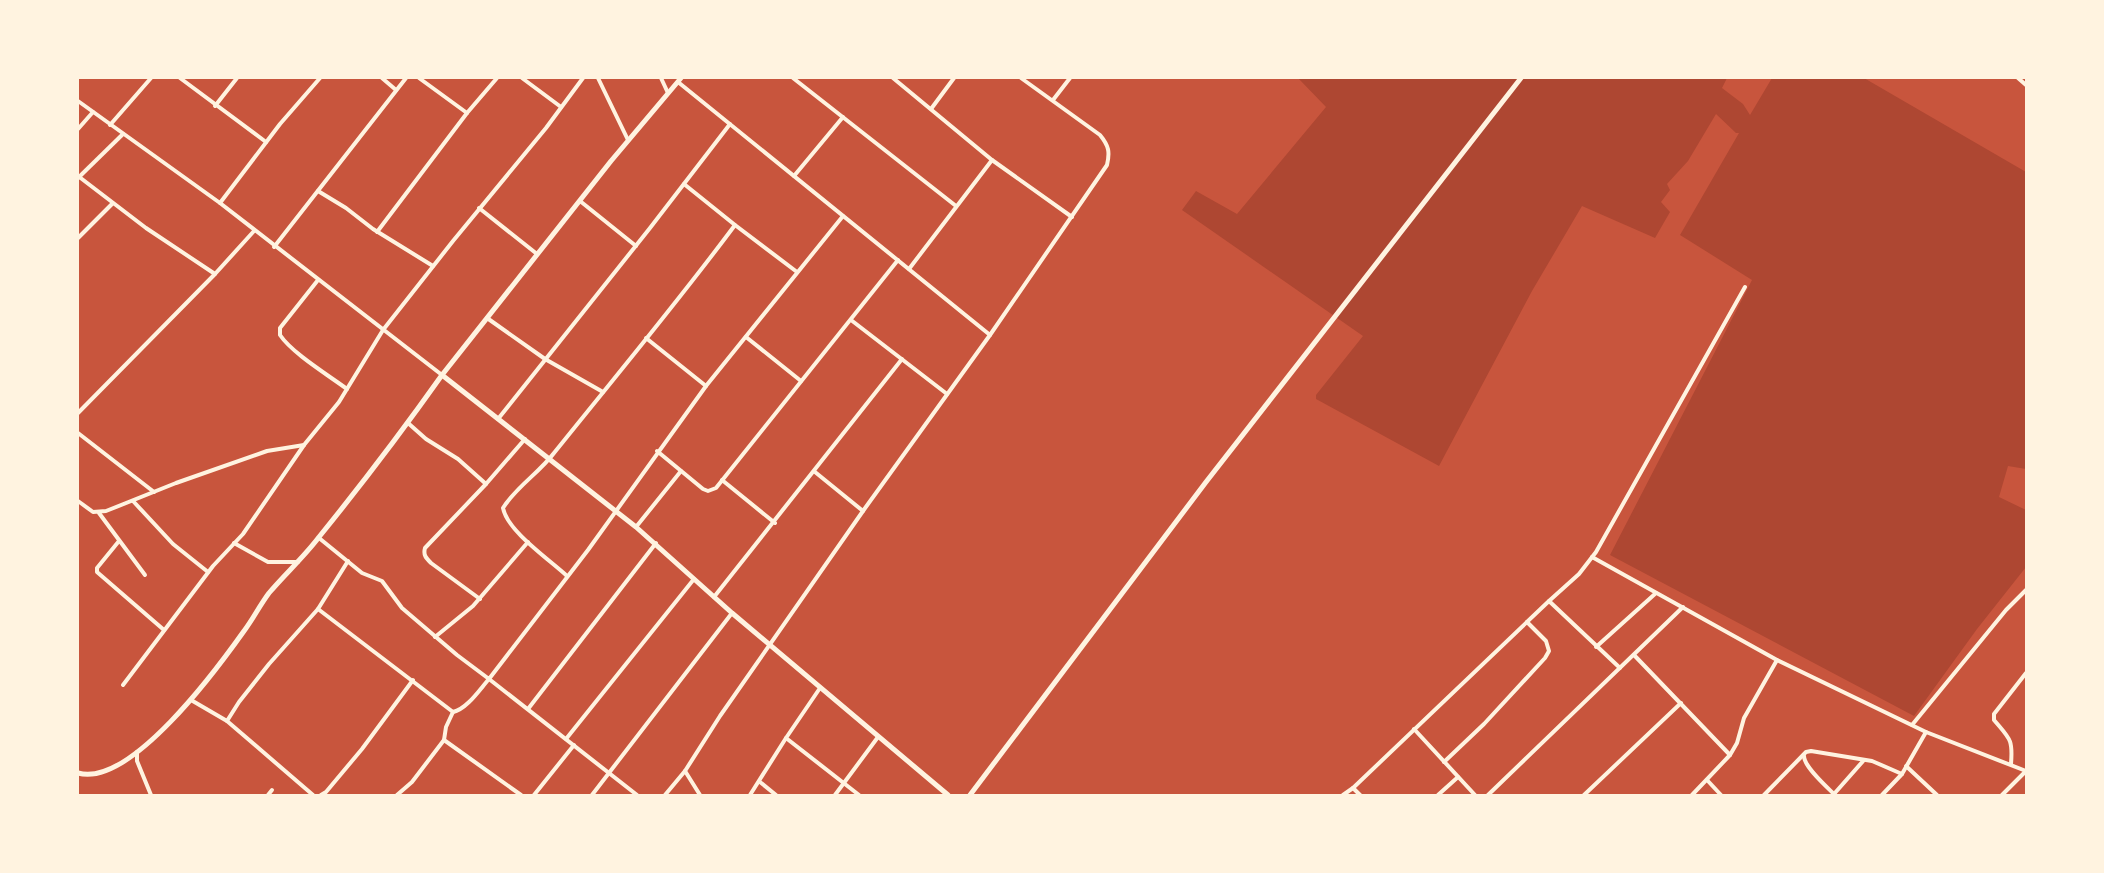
<svg xmlns="http://www.w3.org/2000/svg" width="2104" height="873" viewBox="0 0 2104 873" font-family="Roboto,sans-serif">
<rect width="100%" height="100%" fill="#c8553d"/>
<polygon fill="#ae4732" points="1298,78 1727,78 1722,88 1743,104 1750,115 1772,78 1864,78 2026,172 2026,469 2008,466 1999,497 2026,510 2026,567 1977,629 1914,716 1610,555 1752,280 1680,235 1739,133 1736,133 1716,114 1688,161 1667,184 1670,190 1661,202 1670,212 1655,238 1582,206 1532,291 1439,466 1316,399 1316,395 1363,336 1182,210 1196,191 1237,214 1326,107"/>
<g fill="none" stroke-linecap="round" stroke-linejoin="round">
<g stroke="#fff3e0" stroke-width="4">
<polyline points="180,78 266,142"/>
<polyline points="382,78 396,90"/>
<polyline points="419,78 467,113"/>
<polyline points="522,78 561,107"/>
<polyline points="598,78 628,140"/>
<polyline points="661,78 668,93"/>
<polyline points="793,78 956,206"/>
<polyline points="893,78 992,160 1072,217"/>
<polyline points="2018,78 2026,85"/>
<polyline points="678,82 990,335"/>
<polyline points="1053,100 1070,78"/>
<polyline points="78,101 220,203 442,375"/>
<polyline points="215,106 237,78"/>
<polyline points="931,109 954,78"/>
<polyline points="110,125 151,78"/>
<polyline points="78,129 93,112"/>
<polyline points="78,176 146,228 215,274"/>
<polyline points="794,176 843,117"/>
<polyline points="78,178 123,134"/>
<polyline points="684,184 735,225 797,272"/>
<polyline points="318,191 346,208 373,229 433,266"/>
<polyline points="580,201 636,246"/>
<polyline points="220,203 280,124 320,78"/>
<polyline points="479,208 537,254"/>
<polyline points="377,232 467,113 497,78"/>
<polyline points="78,238 112,204"/>
<polyline points="274,247 406,78"/>
<polyline points="909,269 992,160"/>
<path d="M318,280L280,328V335C292,353 328,375 347,389"/>
<polyline points="487,318 545,359 603,392"/>
<polyline points="851,320 947,394"/>
<polyline points="746,337 801,381"/>
<polyline points="646,338 706,386"/>
<polyline points="78,413 215,274 254,231"/>
<polyline points="498,419 650,228 730,124"/>
<polyline points="408,423 426,439 458,459 486,484 525,439"/>
<polyline points="78,433 154,492"/>
<polyline points="657,451 703,489 708,491 716,488 898,260"/>
<polyline points="815,472 863,511"/>
<polyline points="722,480 775,523"/>
<polyline points="78,501 93,512 106,511 176,483 267,451 304,445"/>
<polyline points="133,501 173,544 208,572"/>
<polyline points="99,513 145,575"/>
<polyline points="636,527 681,471"/>
<polyline points="319,538 362,573 382,581 402,608 457,655 489,679 588,550 706,386 843,216"/>
<polyline points="119,541 97,568 97,572 164,630"/>
<polyline points="234,543 268,562 298,562"/>
<polyline points="1592,557 1777,660 1926,732 2026,771 2002,795"/>
<path d="M567,576C550,560 507,531 503,508C516,487 539,473 554,453C615,377 677,303 735,225"/>
<polyline points="714,597 902,359"/>
<path d="M480,599L431,563C426,558 423,555 425,548L486,484"/>
<polyline points="1549,601 1620,668"/>
<path d="M318,609L453,712C467,709 480,689 489,679L637,795"/>
<polyline points="435,637 473,606 528,542"/>
<polyline points="1596,647 1656,593"/>
<polyline points="1634,655 1730,755"/>
<polyline points="123,685 213,566 243,534 304,445 339,402 383,330 453,241 546,128 583,78"/>
<polyline points="820,688 786,738 859,795"/>
<polyline points="191,700 227,721 239,702 269,664 318,609 348,561"/>
<polyline points="528,709 656,543"/>
<polyline points="453,712 446,727 444,740 521,795"/>
<polyline points="227,721 313,795"/>
<polyline points="1912,725 2006,610 2026,590"/>
<polyline points="1414,729 1475,795"/>
<polyline points="566,739 694,579"/>
<polyline points="137,752 137,761 151,795"/>
<path d="M1804,756C1804,767 1827,787 1835,795"/>
<polyline points="1444,762 1484,724 1545,658 1549,651 1546,641 1527,622"/>
<path d="M2011,764C2013,739 2010,739 1994,720V714L2026,673"/>
<polyline points="1906,766 1937,795"/>
<polyline points="685,771 700,795"/>
<polyline points="1707,780 1721,795"/>
<polyline points="760,782 776,795"/>
<polyline points="1353,788 1360,795"/>
<polyline points="1834,794 1864,760"/>
<polyline points="268,795 272,790"/>
<polyline points="321,795 326,792 362,749 413,680"/>
<polyline points="397,795 412,782 444,740"/>
<polyline points="534,795 574,745"/>
<polyline points="592,795 732,613"/>
<path d="M665,795L685,771L720,716L863,511L990,335L1107,165C1110,152 1109,146 1100,135L1021,78"/>
<polyline points="750,795 786,738"/>
<polyline points="835,795 878,737"/>
<polyline points="1343,795 1353,788 1549,601 1579,574 1596,552 1745,287"/>
<polyline points="1438,795 1458,777"/>
<polyline points="1488,795 1683,607"/>
<polyline points="1584,795 1681,703"/>
<polyline points="1692,795 1730,755 1737,743 1744,718 1777,660"/>
<polyline points="1764,795 1806,752 1811,751 1872,761 1902,774"/>
<polyline points="1882,795 1902,774 1926,732"/>
</g>
<g stroke="#fff3e0" stroke-width="5">
<polyline points="681,78 611,161 442,375 636,527 732,613 948,795"/>
<path d="M78,773C130,788 217,669 244,631C253,619 260,605 269,593C285,574 304,557 319,537C362,484 403,430 442,375"/>
<polyline points="970,795 1206,482 1521,78"/>
</g>
</g>
<rect width="2104" height="873" fill="none" stroke="#fff3e0" stroke-width="158"/>
</svg>
